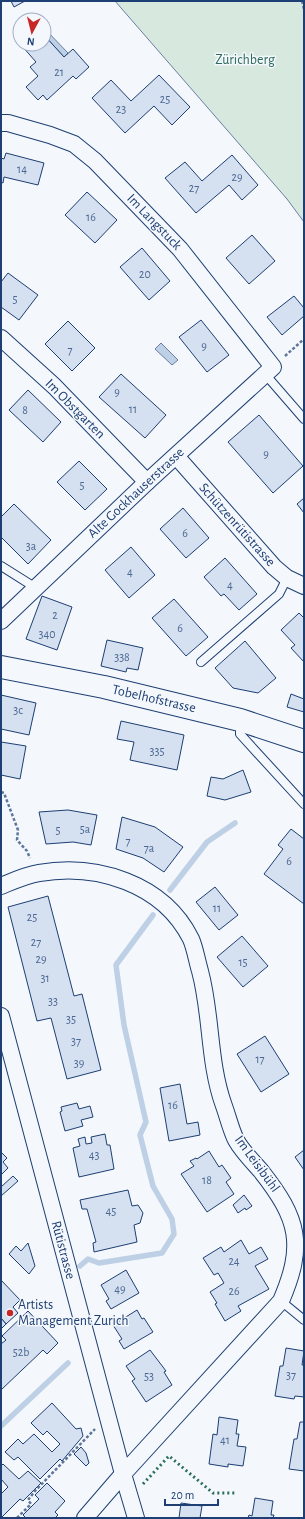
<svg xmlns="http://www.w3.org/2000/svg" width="305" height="1519" viewBox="0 0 305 1519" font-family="'Alegreya Sans',sans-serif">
<rect width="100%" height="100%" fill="#f4f7fb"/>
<polygon fill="#d7e8df" stroke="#687fa3" points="115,1 304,1 304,222 287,199"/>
<g fill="#bed0e5" stroke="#687fa3">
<polygon points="44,28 68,53 64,57 44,35"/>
<polygon points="161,343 178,360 172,365 155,349"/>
</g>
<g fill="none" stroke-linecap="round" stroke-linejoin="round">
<g stroke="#bed0e5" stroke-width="5.5">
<polyline points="170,890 207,842 235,823"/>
<polyline points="80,1266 88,1259 99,1263 162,1253 174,1234 172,1219 153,1186 140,1135 146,1122 124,1025 116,965 153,915"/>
<polyline points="1,1426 68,1363"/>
</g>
</g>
<g fill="#d5e0f0" stroke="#1d3f73">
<polygon points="11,1 25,1 14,7"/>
<polygon points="44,35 64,57 73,49 89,67 76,79 73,76 47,100 43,95 38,100 26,87 38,76 30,67 36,62 22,46 25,44 44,44"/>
<polygon points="159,75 190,107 172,125 154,106 125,133 92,98 111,80 131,101"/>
<polygon points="6,153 44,163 38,185 4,177 3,183 1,182 1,158 4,159"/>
<polygon points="232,155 258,185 242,200 229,185 196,213 165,178 185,162 202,181"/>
<polygon points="87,192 117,220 95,243 65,215"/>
<polygon points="252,235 275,261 249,284 226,258"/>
<polygon points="142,248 170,281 149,300 120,267"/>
<polygon points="8,273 38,295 19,320 1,307 1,282"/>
<polygon points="294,296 304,308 304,316 282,335 267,317"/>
<polygon points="201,320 229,355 207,372 179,337"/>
<polygon points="68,321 95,348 72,371 45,344"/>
<polygon points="121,374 166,415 145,438 99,397"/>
<polygon points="28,390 61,422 43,442 9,410"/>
<polygon points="259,415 303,466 273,493 228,442"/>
<polygon points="79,461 107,489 85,510 57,482"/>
<polygon points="304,498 304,513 297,504"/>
<polygon points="14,504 51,540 28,564 1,537 1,517"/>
<polygon points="183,508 209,538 186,558 160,529"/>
<polygon points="131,547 155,575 129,598 105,570"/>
<polygon points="225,558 257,594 239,610 224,594 221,596 204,577"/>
<polygon points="42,596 72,607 57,650 26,639"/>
<polygon points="174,599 208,637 186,656 152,618"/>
<polygon points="299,613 304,618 304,662 291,648 295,645 281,630"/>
<polygon points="107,640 143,648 138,670 127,668 126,672 101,666"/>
<polygon points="245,641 276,678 258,693 233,688 215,668"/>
<polygon points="291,694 304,699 304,712 287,707"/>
<polygon points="1,695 36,703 29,735 1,729"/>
<polygon points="121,721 184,735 177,770 130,760 134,742 117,739"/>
<polygon points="1,742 26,746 20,779 1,775"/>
<polygon points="243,770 251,792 225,800 207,796 211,777 223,779"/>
<polygon points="68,810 97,815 91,845 73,842 46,844 39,812"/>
<polygon points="122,817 155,827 183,847 164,872 143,858 116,849"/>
<polygon points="291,829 304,839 304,904 264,874 283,849 278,845"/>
<polygon points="215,887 238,915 219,930 196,902"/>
<polygon points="48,896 74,996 82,994 101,1070 67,1079 51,1018 37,1021 8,907"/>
<polygon points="242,936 268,966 243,987 217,957"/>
<polygon points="265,1036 289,1074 261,1092 237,1054"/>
<polygon points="180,1084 187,1124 198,1122 200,1135 169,1141 160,1088"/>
<polygon points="77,1103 79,1109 90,1106 93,1117 81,1120 83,1126 65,1131 60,1112 62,1111 61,1107"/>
<polygon points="105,1134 107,1145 110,1145 114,1169 79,1177 73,1148 80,1146 78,1139 85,1137 86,1144 92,1143 91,1137"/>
<polygon points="304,1150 304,1170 295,1157"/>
<polygon points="209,1151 219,1167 222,1165 231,1178 226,1182 234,1194 207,1212 181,1174 194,1166 190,1161 196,1158 197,1159"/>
<polygon points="1,1152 7,1158 3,1162 8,1168 1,1175"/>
<polygon points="13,1176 18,1181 1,1196 1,1187"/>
<polygon points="128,1190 132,1206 138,1205 143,1213 140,1223 134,1225 137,1242 94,1252 93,1243 96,1242 87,1209 82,1209 80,1200"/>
<polygon points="244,1195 252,1206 246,1210 245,1208 238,1213 233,1205"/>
<polygon points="241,1240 249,1254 261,1247 268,1259 255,1266 269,1289 238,1306 241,1311 225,1321 215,1304 217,1303 210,1292 224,1283 218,1273 214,1275 203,1258 221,1247 224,1252"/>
<polygon points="28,1243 35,1266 29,1274 9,1254 16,1246 21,1251"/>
<polygon points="126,1270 139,1293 111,1309 106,1301 109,1299 101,1285"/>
<polygon points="1,1280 20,1300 13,1307 18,1313 6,1324 1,1318"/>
<polygon points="137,1310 142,1319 144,1318 153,1332 124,1349 119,1341 122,1339 113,1325"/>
<polygon points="28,1311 58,1343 47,1354 43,1350 1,1390 1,1344 6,1340 2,1336"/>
<polygon points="1,1318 6,1324 1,1329"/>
<polygon points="286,1348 304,1351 302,1365 304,1365 304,1397 295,1396 294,1399 275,1396 280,1366 283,1366"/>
<polygon points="150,1350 166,1371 164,1372 172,1385 146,1402 132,1381 135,1379 126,1366"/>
<polygon points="52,1403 76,1429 81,1428 83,1436 62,1461 60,1459 40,1479 18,1457 14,1460 5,1452 18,1439 23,1444 34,1434 52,1452 60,1444 47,1431 43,1435 31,1423"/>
<polygon points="219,1417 238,1420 236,1434 239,1434 237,1446 246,1447 243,1466 228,1464 228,1467 209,1464 213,1434 217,1435"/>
<polygon points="300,1422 304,1422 304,1471 289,1469 294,1439 297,1439"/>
<polygon points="81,1447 86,1453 89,1463 86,1466 74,1454"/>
<polygon points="3,1464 19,1479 28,1471 41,1483 23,1501 20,1499 1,1518 1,1494 8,1487 1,1479 1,1466"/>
<polygon points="47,1483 65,1501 55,1512 58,1515 55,1518 26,1518 23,1515 39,1499 35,1495"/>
<polygon points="255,1498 273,1501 271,1515 274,1515 273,1518 248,1518 249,1515 252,1516"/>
<polygon points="181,1503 202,1506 200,1518 179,1518"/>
</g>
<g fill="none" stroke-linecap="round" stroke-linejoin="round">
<defs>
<g id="service">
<polyline points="265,374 304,419"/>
<polyline points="1,566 36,588"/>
<polyline points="201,662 279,594 287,578"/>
<polyline points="240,720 240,734 304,804"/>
<polyline points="281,1301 304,1320"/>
</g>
<g id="minor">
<polyline points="1,123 8,123 50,135 74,144 95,161 180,249 273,367 147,482 1,621"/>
<polyline points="1,338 54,386 147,482"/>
<polyline points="176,456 274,567 287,578 304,586"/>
<path d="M1,886C13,881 26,875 39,873C96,863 163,883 191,939C195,948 197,961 200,971C212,1015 208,1062 224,1106C228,1117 231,1130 236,1140C242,1151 253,1162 261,1171C299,1219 305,1245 281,1301L123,1474L136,1518"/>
<polyline points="1,1016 123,1474 85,1518"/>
</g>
<polyline id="secondary" points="1,667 104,687 240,720 304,741"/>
</defs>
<use href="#service" stroke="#1d3f73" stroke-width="10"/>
<use href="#minor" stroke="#1d3f73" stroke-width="18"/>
<use href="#secondary" stroke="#1d3f73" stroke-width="24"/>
<g stroke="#5e769c" stroke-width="2.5" stroke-dasharray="3 2" stroke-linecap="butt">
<polyline points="302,1 304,9"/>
<polyline points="285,356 304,339"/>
<polyline points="1,792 4,793 18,830 17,840 27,851 30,858"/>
<polyline points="17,1518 31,1504 28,1500 35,1491 95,1429"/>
</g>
<use href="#service" stroke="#f4f7fb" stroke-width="8"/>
<use href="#minor" stroke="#f4f7fb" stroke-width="16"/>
<use href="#secondary" stroke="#f4f7fb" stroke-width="22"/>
<polyline stroke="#2c6c60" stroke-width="3" stroke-dasharray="2 3" stroke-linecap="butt" points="143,1484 169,1456 213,1493 235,1493"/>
</g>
<circle fill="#c62828" stroke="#f4f7fb" stroke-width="1.5" cx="10" cy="1313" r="4"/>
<g text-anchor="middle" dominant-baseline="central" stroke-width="3" stroke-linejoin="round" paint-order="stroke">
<g font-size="12" fill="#4b6792">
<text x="59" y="72">21</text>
<text x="165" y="99">25</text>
<text x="121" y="109">23</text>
<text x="22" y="169">14</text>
<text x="237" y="177">29</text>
<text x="194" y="188">27</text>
<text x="91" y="217">16</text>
<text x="145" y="274">20</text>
<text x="15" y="299">5</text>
<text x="204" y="346">9</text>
<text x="70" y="350">7</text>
<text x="117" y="392">9</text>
<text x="133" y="409">11</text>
<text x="25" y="410">8</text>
<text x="266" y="454">9</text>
<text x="82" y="485">5</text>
<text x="185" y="533">6</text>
<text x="31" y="546">3a</text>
<text x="130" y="572">4</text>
<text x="230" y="585">4</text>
<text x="55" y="615">2</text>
<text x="180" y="628">6</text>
<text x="47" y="634">340</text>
<text x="122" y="657">338</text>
<text x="18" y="710">3c</text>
<text x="157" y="751">335</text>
<text x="85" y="829">5a</text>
<text x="58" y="830">5</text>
<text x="128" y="841">7</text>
<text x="149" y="848">7a</text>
<text x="289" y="861">6</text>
<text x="217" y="908">11</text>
<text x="32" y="917">25</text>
<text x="36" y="942">27</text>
<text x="41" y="959">29</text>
<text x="243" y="962">15</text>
<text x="45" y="978">31</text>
<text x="53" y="1001">33</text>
<text x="71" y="1019">35</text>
<text x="76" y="1041">37</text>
<text x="260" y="1059">17</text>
<text x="79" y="1063">39</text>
<text x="173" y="1105">16</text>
<text x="94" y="1155">43</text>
<text x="207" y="1180">18</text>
<text x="111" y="1211">45</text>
<text x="234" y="1261">24</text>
<text x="120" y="1289">49</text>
<text x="234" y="1291">26</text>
<text x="21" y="1352">52b</text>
<text x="291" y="1375">37</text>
<text x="149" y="1376">53</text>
<text x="225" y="1440">41</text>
</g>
<g font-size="14" fill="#2c6c60" stroke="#f4f7fb">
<text x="245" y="60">Zürichberg</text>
</g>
<g font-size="14" fill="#1d3f73" stroke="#f4f7fb">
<text transform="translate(154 222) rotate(46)">Im Langstuck</text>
<text transform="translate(75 409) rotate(45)">Im Obstgarten</text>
<text transform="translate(136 493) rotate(-43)">Alte Gockhauserstrasse</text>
<text transform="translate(237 525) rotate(48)">Schützenrütistrasse</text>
<text transform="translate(154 699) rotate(13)">Tobelhofstrasse</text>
<text transform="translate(257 1164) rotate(54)">Im Leisibühl</text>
<text transform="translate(63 1250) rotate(75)">Rütistrasse</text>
</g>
<g font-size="14" fill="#1d3f73" stroke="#f4f7fb" text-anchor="start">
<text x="18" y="1305">Artists<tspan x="18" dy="16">Management Zurich</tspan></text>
</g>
</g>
<rect width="305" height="1519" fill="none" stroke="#1d3f73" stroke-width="4"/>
<g transform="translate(32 32) rotate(187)"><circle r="19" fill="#f4f7fb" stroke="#9eadc5"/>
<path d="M0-3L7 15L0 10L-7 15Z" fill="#c62828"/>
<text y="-6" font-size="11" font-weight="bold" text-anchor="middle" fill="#1d3f73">N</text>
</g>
<path d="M165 1499v6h53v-6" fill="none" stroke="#1d3f73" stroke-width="2"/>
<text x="171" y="1499" font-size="12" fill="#1d3f73" stroke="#f4f7fb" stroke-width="3" paint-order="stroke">20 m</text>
</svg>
